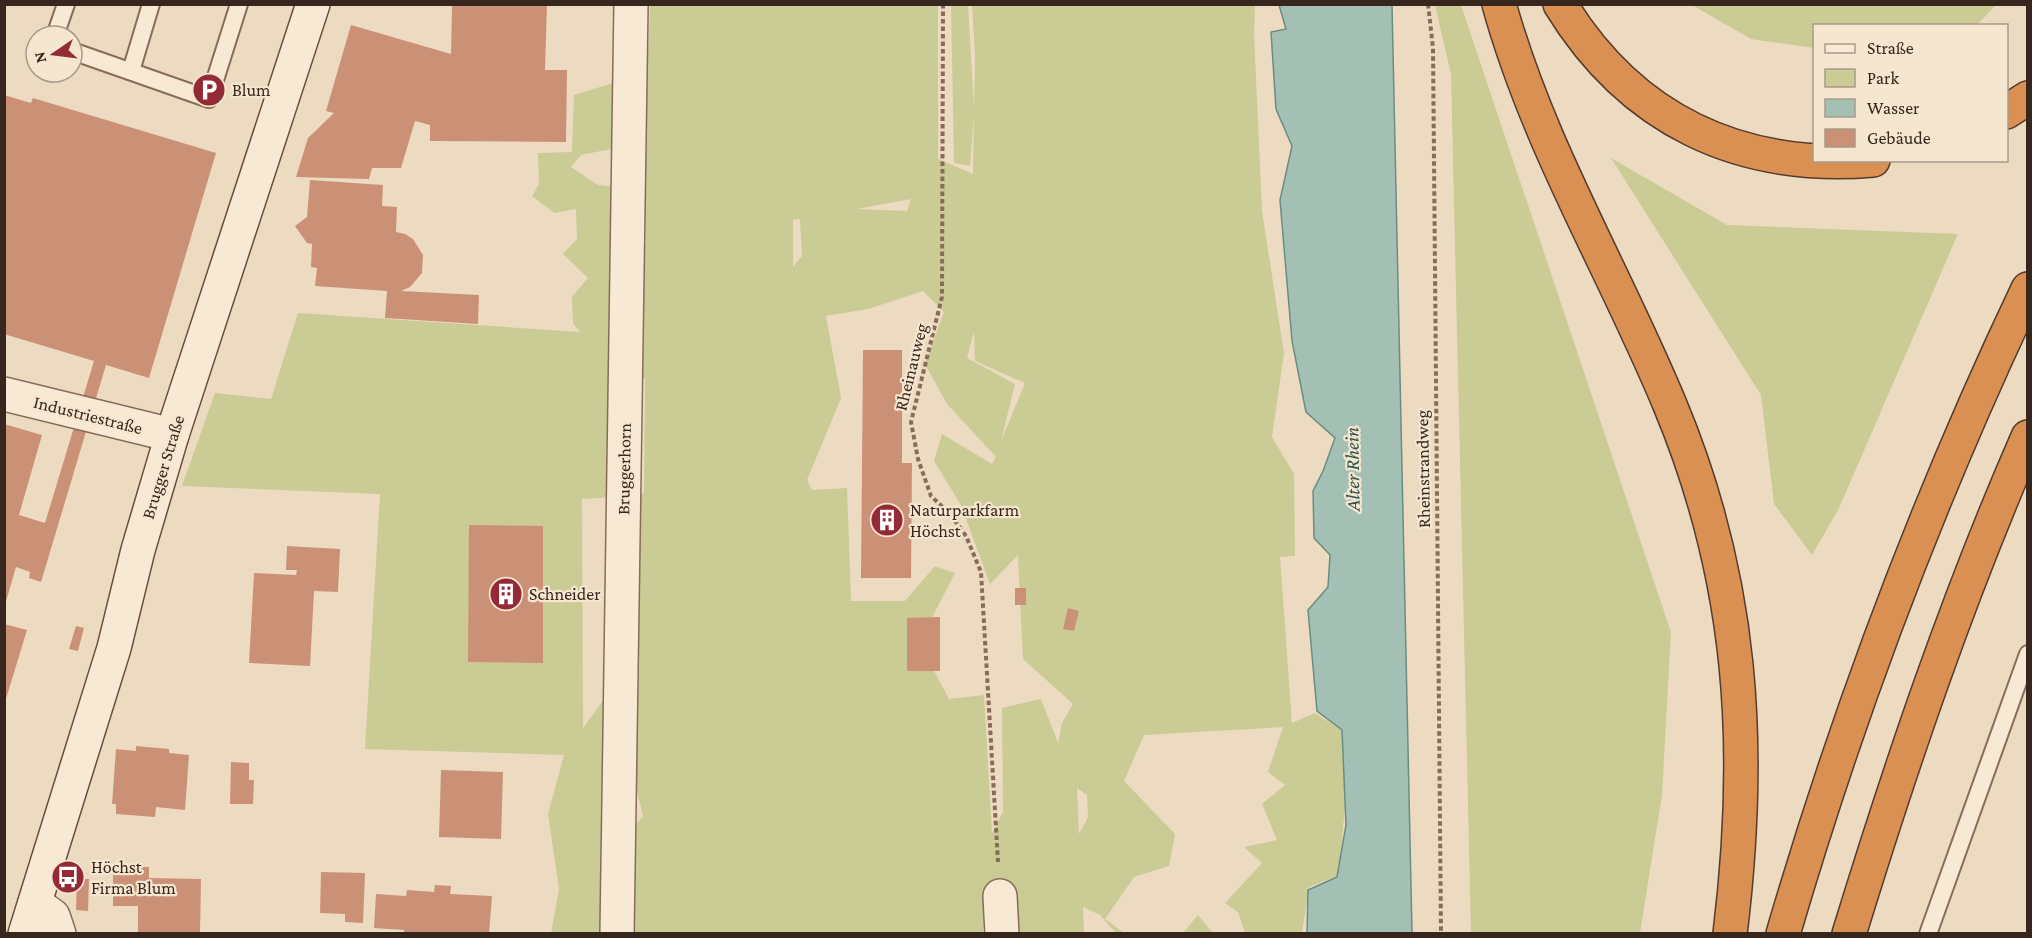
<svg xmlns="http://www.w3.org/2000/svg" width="2032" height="938" viewBox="0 0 2032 938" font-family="'Crimson Pro',serif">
<rect width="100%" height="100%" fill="#eddbc1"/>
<g fill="#cacb95" fill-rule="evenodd">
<path d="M650,5H938V159L973,174L974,114L970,166L954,163L951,5H968L974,107L975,56L972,5H1255L1254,34L1262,211L1284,353L1272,437L1294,474L1295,556L1280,557L1292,723L1315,713L1346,733L1345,806L1339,875L1309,887L1302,933H1245L1238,912L1225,903L1262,863L1244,847L1277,840L1262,804L1285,785L1268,772L1283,727L1144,735L1124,781L1175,834L1169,866L1134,877L1105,919L1124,933H1116L1100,915L1083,907L1084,933H1010L1006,879L987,883L983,933H551L559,889L548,814L564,755L365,749L380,494L182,486L215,393L271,399L298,313L580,332L573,323L572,297L588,278L563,254L577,239L576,209L554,213L532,196L539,184L538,153L572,152L574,95L610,84H647ZM647,136L646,172L644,171L624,188L598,185L571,167L581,155L626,146ZM911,199L907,211L856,209H857ZM800,219L802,256L793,267V220ZM646,220V243L639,245L641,221ZM923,291L944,312L925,364L947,404L996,457L992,464L942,434L934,461L961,505L990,584L1018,555L1023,659L1073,704L1062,723L1058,743L1041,699L1002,708L1003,812L992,833L984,695L949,699L919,643L955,573L935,566L905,601H851L847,488L812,490L807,480L841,398L826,316L868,309ZM974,332L975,361L1025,383L1001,441L1015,384L967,358ZM638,379H645L644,493L632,496L619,679L583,728L582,499L614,497ZM627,750L643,816L610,854ZM1077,788L1087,795L1088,817L1079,834Z"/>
<polygon points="1435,5 1461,5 1671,632 1662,795 1640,933 1471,933 1451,74"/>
<polygon points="1692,5 1996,5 1977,25 1814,26 1814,48 1751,39"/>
<polygon points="1611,158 1727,225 1958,234 1839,508 1812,555 1774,504 1761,395"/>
<polygon points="1198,915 1213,933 1183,933"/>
</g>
<polygon fill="#a4bfb4" stroke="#6b8d81" stroke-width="1.5" points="1279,5 1392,5 1412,933 1307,933 1308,890 1337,877 1346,825 1342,730 1317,711 1308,610 1328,587 1330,555 1314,538 1313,491 1323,471 1335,438 1306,412 1292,341 1280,200 1292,146 1276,109 1271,32 1286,29"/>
<g fill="#cb9177">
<polygon points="474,4 547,4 545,70 567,70 566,142 430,141 430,125 415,121 401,168 372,168 369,179 296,177 308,138 334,113 326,111 351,25 451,54 452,6"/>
<polygon points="4,95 31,103 33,98 216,153 149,378 106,365 41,582 29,578 30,572 16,567 5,605 4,424 42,435 19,515 45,523 94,361 4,334"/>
<polygon points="310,180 383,185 382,206 397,207 396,232 405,234 413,239 423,255 422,273 410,287 401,291 479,295 478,324 385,318 387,291 315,286 317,268 311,267 312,244 307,243 295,226 307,217"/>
<polygon points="863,350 902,350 902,463 912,463 911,578 861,578"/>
<polygon points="469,525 543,526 543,663 468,662"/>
<polygon points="287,546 340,549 338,592 314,591 310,666 249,663 254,573 296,575 297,570 286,570"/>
<rect x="1015" y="588" width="11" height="17"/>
<polygon points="1068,608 1079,611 1074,631 1063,629"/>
<polygon points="940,617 940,671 907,671 907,618"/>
<polygon points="4,624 27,630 5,702 4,702"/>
<polygon points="76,626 84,628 78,651 69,649"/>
<polygon points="136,746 169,749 169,753 189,755 185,810 156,807 155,817 116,814 116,804 112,804 116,749 136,751"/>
<polygon points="231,762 249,763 249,780 254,780 253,804 230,804"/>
<polygon points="441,770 503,772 501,839 439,837"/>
<polygon points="113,867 149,867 149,878 201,879 200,934 138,934 138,906 113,906"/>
<polygon points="321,872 365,873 363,923 345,922 345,914 320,913"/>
<polygon points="77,879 89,879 88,911 76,910"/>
<polygon points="435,885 451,886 450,894 492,896 489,934 404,934 404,930 374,928 376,894 406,896 407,890 434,892"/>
</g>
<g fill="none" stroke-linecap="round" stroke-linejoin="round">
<defs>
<g id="service">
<polyline points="55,36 66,4"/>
<polyline points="72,51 209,99 239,4"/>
<polyline points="131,71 151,4"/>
<polyline points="1928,934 2028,654"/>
</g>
<g id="minor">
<polyline points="4,394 172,435"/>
<polyline points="1000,896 1002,934"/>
<polyline points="35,903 53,916 59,934"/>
<polyline points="617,934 631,4"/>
</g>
<polyline id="secondary" points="25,934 114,648 138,550 172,435 313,4"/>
<g id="motorway">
<path d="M1499,4C1538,145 1614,270 1670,405C1743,580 1753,747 1730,934"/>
<path d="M1560,4C1631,120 1739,171 1873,160"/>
<polyline points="2006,112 2028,98"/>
<path d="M1783,934C1848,712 1929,497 2028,289"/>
<path d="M1849,934C1901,765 1957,599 2028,437"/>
</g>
</defs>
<use href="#service" stroke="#866c59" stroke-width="20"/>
<use href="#minor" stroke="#866c59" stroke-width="36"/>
<use href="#secondary" stroke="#684d3c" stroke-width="36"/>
<use href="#motorway" stroke="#543b2d" stroke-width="36"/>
<g stroke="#866c59" stroke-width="4" stroke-dasharray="4.5 3" stroke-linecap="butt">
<polyline points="943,4 942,297 911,422 918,459 931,496 950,514 966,536 981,572 998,862"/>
<polyline points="1428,4 1433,48 1441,934"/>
</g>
<use href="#service" stroke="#f8e9d4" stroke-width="16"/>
<use href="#minor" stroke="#f8e9d4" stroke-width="33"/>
<use href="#secondary" stroke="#f8e9d4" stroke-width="33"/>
<use href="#motorway" stroke="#db9053" stroke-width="33"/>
</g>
<defs>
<symbol id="parking-disc" viewBox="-11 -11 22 22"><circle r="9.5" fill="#942a36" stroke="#f5e6d0"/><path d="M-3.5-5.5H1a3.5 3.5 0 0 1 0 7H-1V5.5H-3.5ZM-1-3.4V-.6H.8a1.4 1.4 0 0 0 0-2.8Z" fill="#fff"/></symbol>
<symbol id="building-disc" viewBox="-11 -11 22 22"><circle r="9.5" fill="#942a36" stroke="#f5e6d0"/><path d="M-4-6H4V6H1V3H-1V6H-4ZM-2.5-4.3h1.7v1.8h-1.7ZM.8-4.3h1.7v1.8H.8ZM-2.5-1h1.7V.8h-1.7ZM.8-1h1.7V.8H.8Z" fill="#fff"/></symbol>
<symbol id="bus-disc" viewBox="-11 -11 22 22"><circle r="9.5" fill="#942a36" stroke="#f5e6d0"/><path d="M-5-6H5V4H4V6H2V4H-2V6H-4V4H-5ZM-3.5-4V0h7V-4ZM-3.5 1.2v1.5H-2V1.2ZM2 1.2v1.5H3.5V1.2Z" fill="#fff"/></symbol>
</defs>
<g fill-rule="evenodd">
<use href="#parking-disc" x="190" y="71" width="38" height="38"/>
<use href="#building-disc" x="868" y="501" width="38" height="38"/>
<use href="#building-disc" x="487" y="575" width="38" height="38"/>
<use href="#bus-disc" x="49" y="858" width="38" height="38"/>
</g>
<g text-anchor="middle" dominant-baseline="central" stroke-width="4.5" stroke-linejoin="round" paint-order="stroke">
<g font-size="18" fill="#36261d" stroke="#f5e6d0" text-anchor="start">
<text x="232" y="90">Blum</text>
<text x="910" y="510">Naturparkfarm<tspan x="910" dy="21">Höchst</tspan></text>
<text x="529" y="594">Schneider</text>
<text x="91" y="867">Höchst<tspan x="91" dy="21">Firma Blum</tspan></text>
</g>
<g font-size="18" fill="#36261d" stroke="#f5e6d0">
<text transform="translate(911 367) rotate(-76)">Rheinauweg</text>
<text transform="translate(88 415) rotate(14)">Industriestraße</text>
<text transform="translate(163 467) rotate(-73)">Brugger Straße</text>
<text transform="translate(624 469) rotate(-89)">Bruggerhorn</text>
<text transform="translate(1423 469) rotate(-91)">Rheinstrandweg</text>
</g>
<g font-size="20" font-style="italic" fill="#2d554e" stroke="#f5e6d0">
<text transform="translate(1352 469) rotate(-91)">Alter Rhein</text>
</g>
</g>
<rect width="2032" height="938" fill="none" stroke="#36261d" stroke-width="12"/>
<rect x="1813" y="24" width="195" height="138" fill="#f5e6d0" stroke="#a99988" stroke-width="1.5"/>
<rect x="1825" y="44" width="30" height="9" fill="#f8e9d4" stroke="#a99988" stroke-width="1.5"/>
<text x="1867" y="54" font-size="18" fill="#36261d">Straße</text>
<rect x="1825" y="69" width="30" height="18" fill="#cacb95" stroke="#a99988" stroke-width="1.5"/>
<text x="1867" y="84" font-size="18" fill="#36261d">Park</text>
<rect x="1825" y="99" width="30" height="18" fill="#a4bfb4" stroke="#a99988" stroke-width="1.5"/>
<text x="1867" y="114" font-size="18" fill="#36261d">Wasser</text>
<rect x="1825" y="129" width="30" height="18" fill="#cb9177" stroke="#a99988" stroke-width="1.5"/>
<text x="1867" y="144" font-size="18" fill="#36261d">Gebäude</text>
<g transform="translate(54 54) rotate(256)"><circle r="28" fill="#f5e6d0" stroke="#a99988" stroke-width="1.5"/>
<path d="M0-4.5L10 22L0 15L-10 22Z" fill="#942a36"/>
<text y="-9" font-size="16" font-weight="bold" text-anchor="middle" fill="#36261d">N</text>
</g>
</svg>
